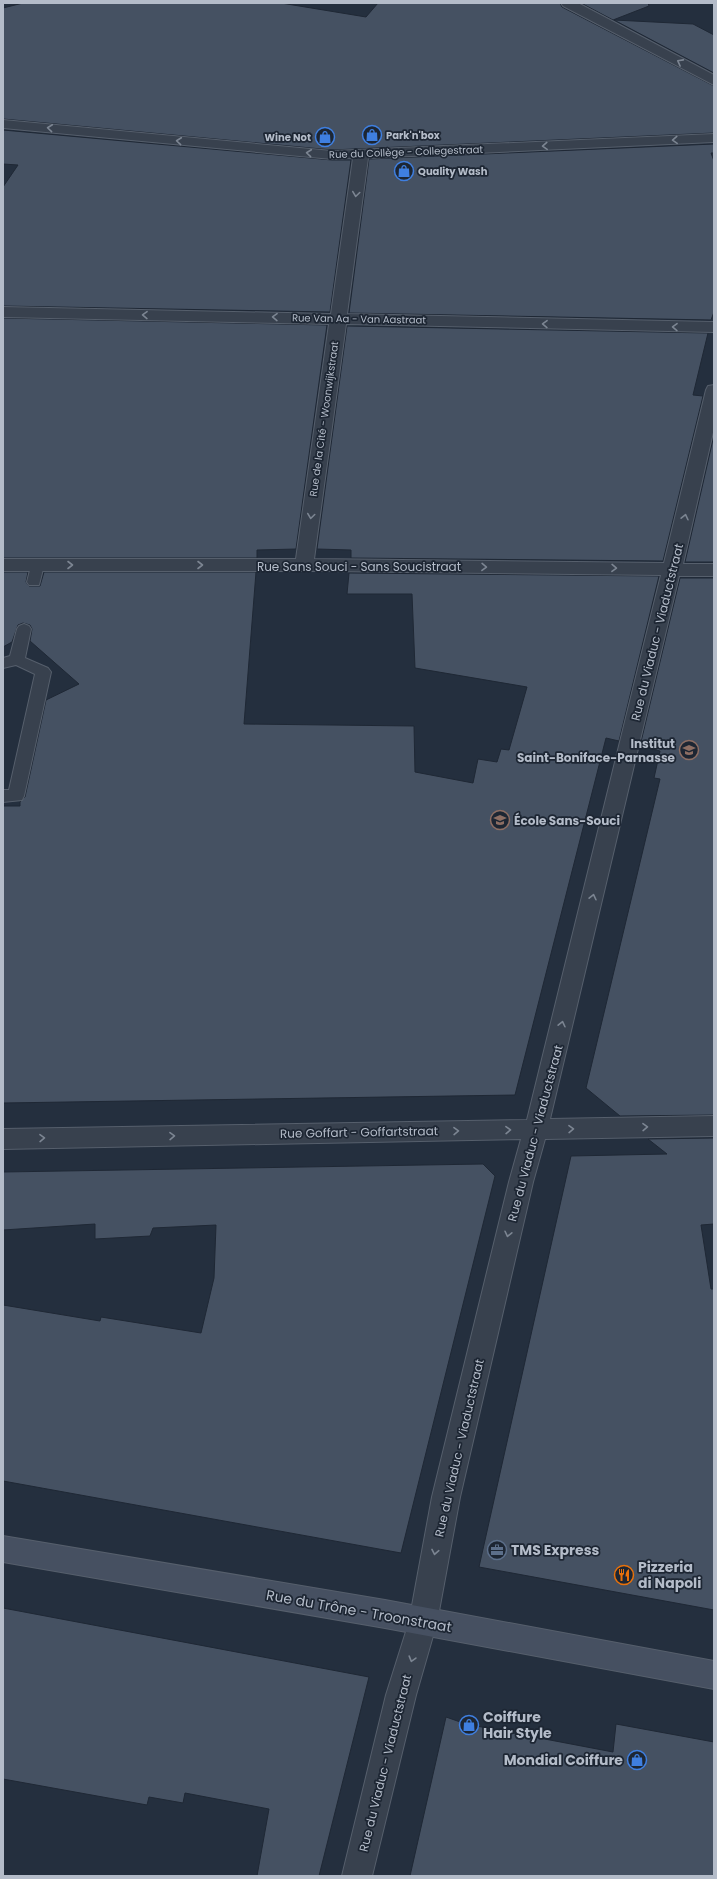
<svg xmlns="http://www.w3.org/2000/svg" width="717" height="1879" viewBox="0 0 717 1879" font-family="Poppins,sans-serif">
<rect width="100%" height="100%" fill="#242f3e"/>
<g fill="#455162" stroke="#1f2835">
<polygon points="23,3 281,3 366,17 378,3 560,3 562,7 714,86 714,133 332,150 3,119 3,8"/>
<polygon points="581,3 648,3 649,6 613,20"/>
<polygon points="614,20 693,24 714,35 714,73"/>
<polygon points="3,130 332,160 351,160 330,312 3,306 3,187 18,165 3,164"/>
<polygon points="714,144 714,153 711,153 714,161 714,312 711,320 349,313 369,159"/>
<polygon points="3,318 327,325 296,549 257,550 257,558 3,558"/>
<polygon points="347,326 708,333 693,395 703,396 663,561 351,558 351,550 317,549"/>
<polygon points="714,435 714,562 685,562"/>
<polygon points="3,572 28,572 26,582 29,586 40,586 44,572 256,572 244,724 414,726 415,772 473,783 478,759 497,762 501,749 509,750 527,687 415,668 412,594 347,594 349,573 659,576 619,741 606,738 515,1095 3,1103 3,806 20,806 20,802 25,797 46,700 79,684 30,641 32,629 30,625 23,623 18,625 12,642 3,647"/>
<polygon points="680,578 714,578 714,1115 620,1116 586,1088 660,779 654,778 660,751 640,746"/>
<polygon points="714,1138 714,1224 701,1225 711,1289 714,1289 714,1610 479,1567 571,1156 667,1154 648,1139"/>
<polygon points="483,1164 495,1176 401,1553 3,1481 3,1305 100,1321 101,1317 201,1333 214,1278 216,1225 153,1228 150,1236 95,1239 95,1224 3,1230 3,1172"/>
<polygon points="3,1608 369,1677 319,1876 257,1876 269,1809 185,1793 183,1803 149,1797 147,1805 3,1779"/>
<polygon points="446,1717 466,1724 613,1752 616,1724 714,1742 714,1876 410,1876"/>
</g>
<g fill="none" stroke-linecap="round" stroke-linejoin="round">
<defs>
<g id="lane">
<polygon points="37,560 42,562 44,565 39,585 29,585 27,582 32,562"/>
<polygon points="24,624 29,626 31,629 25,658 48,668 51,672 24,796 22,800 3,802 3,790 9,790 35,674 16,665 3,668 3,658 10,656 17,629 19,626"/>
</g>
<g id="street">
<polygon points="561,3 578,3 714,75 714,85 563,6"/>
<polygon points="3,120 332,151 714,134 714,142 368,158 347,314 714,322 714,332 346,324 314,559 664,563 706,390 708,386 714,385 714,428 683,564 714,564 714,576 679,576 550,1119 714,1116 714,1136 545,1139 533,1182 460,1497 437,1622 416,1695 372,1876 342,1876 386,1695 409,1622 432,1497 509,1182 521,1139 3,1149 3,1129 527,1120 661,575 327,571 3,571 3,559 296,559 329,324 3,317 3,307 331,314 353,158 332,159 3,128"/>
</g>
<polygon id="secondary" points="3,1536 385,1600 714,1661 714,1689 385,1628 3,1562"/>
</defs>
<use href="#lane" stroke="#565f6c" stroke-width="2"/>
<use href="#street" stroke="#565f6c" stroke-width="2"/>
<use href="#secondary" stroke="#565f6c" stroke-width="2"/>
<use href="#lane" fill="#38414e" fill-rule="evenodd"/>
<use href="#street" fill="#38414e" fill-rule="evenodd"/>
<use href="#secondary" fill="#465061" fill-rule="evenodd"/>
</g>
<defs><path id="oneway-chevron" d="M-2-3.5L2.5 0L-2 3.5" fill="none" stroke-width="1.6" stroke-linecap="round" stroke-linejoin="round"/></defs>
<g stroke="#7c8592">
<use href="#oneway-chevron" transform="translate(680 62) rotate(-152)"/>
<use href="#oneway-chevron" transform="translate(50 128) rotate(-174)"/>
<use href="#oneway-chevron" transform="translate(675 140) rotate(177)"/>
<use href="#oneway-chevron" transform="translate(179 141) rotate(-174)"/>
<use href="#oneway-chevron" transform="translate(545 146) rotate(177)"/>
<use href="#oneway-chevron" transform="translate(309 153) rotate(-174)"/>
<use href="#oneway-chevron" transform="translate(356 194) rotate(98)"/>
<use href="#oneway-chevron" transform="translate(145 315) rotate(-179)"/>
<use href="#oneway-chevron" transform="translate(275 317) rotate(-179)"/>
<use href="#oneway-chevron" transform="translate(545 324) rotate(-179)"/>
<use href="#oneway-chevron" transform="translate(675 327) rotate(-179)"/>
<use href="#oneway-chevron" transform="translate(311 516) rotate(98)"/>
<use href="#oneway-chevron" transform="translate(685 517) rotate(-77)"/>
<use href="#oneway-chevron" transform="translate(70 565)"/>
<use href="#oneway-chevron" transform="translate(200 565)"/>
<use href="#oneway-chevron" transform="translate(484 567) rotate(1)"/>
<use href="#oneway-chevron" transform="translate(614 568) rotate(1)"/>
<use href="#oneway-chevron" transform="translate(593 897) rotate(-77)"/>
<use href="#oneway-chevron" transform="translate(562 1024) rotate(-77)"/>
<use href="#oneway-chevron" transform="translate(645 1127) rotate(-1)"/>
<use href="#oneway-chevron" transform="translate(571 1129) rotate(-1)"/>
<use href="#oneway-chevron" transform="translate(508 1130) rotate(-1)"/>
<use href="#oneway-chevron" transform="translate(456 1131) rotate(-1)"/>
<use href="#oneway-chevron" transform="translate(172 1136) rotate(-1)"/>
<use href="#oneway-chevron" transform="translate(42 1138) rotate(-1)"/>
<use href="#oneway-chevron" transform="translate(508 1234) rotate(103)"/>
<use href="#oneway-chevron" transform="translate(435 1552) rotate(101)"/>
<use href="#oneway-chevron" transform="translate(412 1659) rotate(106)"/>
</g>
<defs>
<symbol id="shop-ring" viewBox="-11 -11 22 22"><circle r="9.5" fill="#1d2633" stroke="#3f7fe0" stroke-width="1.5"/><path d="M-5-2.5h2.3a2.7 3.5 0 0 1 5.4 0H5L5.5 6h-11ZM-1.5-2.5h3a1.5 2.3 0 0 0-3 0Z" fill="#3f7fe0"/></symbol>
<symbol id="school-ring" viewBox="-11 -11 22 22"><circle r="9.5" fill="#1d2633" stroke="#8d6e63" stroke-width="1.5"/><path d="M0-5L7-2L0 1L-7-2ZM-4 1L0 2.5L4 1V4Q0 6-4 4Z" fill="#8d6e63"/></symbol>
<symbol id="office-ring" viewBox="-11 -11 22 22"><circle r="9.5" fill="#1d2633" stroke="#5c6f8a" stroke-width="1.5"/><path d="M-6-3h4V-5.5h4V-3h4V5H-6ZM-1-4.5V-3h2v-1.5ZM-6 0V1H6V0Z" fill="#5c6f8a"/></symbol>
<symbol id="restaurant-ring" viewBox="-11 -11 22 22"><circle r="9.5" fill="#1d2633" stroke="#e8710a" stroke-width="1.5"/><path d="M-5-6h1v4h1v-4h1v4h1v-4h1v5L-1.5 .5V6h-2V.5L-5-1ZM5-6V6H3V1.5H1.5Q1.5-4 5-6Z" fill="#e8710a"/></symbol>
</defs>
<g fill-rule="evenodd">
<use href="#shop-ring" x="361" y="124" width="22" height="22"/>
<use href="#shop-ring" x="314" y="126" width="22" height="22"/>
<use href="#shop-ring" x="393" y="160" width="22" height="22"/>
<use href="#school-ring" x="678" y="739" width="22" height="22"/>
<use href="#school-ring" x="489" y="809" width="22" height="22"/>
<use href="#office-ring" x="486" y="1539" width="22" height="22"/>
<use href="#restaurant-ring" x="613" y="1564" width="22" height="22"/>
<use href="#shop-ring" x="458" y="1714" width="22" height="22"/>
<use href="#shop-ring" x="626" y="1749" width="22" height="22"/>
</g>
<g text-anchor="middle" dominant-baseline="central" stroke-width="3.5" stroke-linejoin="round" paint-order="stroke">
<g font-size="10" font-weight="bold" fill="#b4bcc9" stroke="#1d2633" text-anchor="start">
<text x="386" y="135">Park'n'box</text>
<text x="311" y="137" text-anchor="end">Wine Not</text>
<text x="418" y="171">Quality Wash</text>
</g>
<g font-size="10" fill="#b4bcc9" stroke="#1d2633">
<text transform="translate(406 152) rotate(-2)">Rue du Collège - Collegestraat</text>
<text transform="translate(359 319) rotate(1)">Rue Van Aa - Van Aastraat</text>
<text transform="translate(324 419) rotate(-82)">Rue de la Cité - Woonwijkstraat</text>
</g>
<g font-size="12" fill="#b4bcc9" stroke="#1d2633">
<text x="359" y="566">Rue Sans Souci - Sans Soucistraat</text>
<text transform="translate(657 632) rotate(-76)">Rue du Viaduc - Viaductstraat</text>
<text transform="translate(359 1132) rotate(-1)">Rue Goffart - Goffartstraat</text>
<text transform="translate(535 1133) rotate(-75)">Rue du Viaduc - Viaductstraat</text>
<text transform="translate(459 1448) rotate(-77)">Rue du Viaduc - Viaductstraat</text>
<text transform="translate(385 1763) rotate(-76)">Rue du Viaduc - Viaductstraat</text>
</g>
<g font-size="12" font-weight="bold" fill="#b4bcc9" stroke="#1d2633" text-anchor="end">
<text x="675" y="743">Institut<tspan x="675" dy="14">Saint-Boniface-Parnasse</tspan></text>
<text x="514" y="820" text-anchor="start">École Sans-Souci</text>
</g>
<g font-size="14" font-weight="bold" fill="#b4bcc9" stroke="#1d2633" text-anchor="start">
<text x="511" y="1550">TMS Express</text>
<text x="638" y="1567">Pizzeria<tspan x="638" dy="16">di Napoli</tspan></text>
<text x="483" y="1717">Coiffure<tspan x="483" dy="16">Hair Style</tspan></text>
<text x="623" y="1760" text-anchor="end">Mondial Coiffure</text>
</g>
<g font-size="14" fill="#b4bcc9" stroke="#1d2633">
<text transform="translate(359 1611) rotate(10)">Rue du Trône - Troonstraat</text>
</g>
</g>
<rect width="717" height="1879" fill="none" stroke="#b4bcc9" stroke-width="8"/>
</svg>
